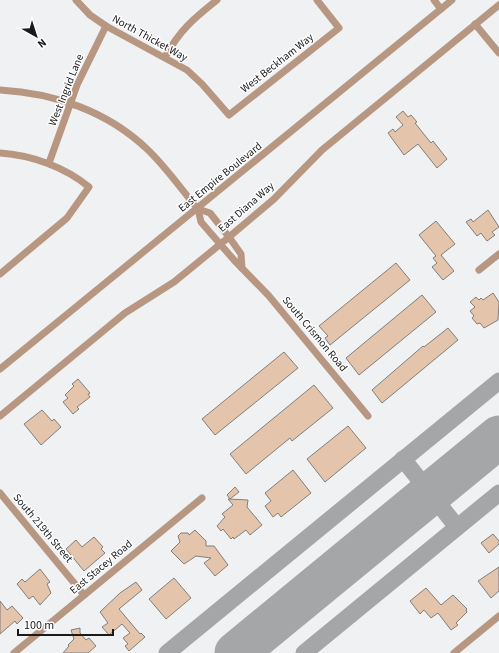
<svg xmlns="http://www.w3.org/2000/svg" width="499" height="653" viewBox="0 0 499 653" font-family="'Source Sans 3',sans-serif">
<rect width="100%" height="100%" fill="#eff1f3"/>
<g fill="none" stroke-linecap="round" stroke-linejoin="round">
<g stroke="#a4a6a7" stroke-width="17">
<polyline points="403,459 457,527"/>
<polyline points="167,653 499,381"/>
<polyline points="304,653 499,493"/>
</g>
<polyline stroke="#a4a6a7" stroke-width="43" points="236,653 499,437"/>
</g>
<g fill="#e4c5ab" stroke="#807f7d">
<polygon points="403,111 408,117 411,115 417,122 415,123 431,143 433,141 447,159 437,168 418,144 404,155 388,133 393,129 395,132 403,125 396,117"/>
<polygon points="488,210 499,227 492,232 495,235 487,241 481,233 477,236 466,222 471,219 473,222"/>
<polygon points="436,221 455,244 441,255 454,271 443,280 432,267 437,263 433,258 436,256 419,235"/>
<polygon points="396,263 410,280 330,345 325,338 328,336 319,326"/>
<polygon points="493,293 499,302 498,320 484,328 480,323 477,324 472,318 474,316 470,311 475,307 470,302 476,297 479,300 481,298 483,300"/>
<polygon points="422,295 436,312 359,375 346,358"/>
<polygon points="448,328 458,340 382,403 372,390 423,346 424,347"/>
<polygon points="284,352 298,368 215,435 202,419"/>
<polygon points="78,379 90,393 88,394 90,397 77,407 79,409 73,414 63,402 68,398 65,395 74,386 72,384"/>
<polygon points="314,385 333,408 292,441 290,438 246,474 230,454"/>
<polygon points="42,410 52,421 54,419 61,427 41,445 24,424"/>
<polygon points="348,426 366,448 325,482 307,459"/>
<polygon points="293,470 311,493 281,517 278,513 273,517 265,506 271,501 265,493"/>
<polygon points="235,487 239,492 230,499 227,495"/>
<polygon points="228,499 248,500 247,507 262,525 250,535 246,530 234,539 233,537 231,539 223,529 221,531 217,526 225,517 222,514 233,505"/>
<polygon points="195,530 206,541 206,546 214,546 228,565 215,576 204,563 211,558 196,556 184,564 171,551 180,542 178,536 181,533 188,533 189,535"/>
<polygon points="493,534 499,541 499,544 489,553 481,543"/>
<polygon points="94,537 103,547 101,549 105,553 84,571 66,549 76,540 82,547"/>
<polygon points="499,567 499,591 491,598 478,581"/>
<polygon points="40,569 50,582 47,584 51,593 40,605 33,596 29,599 17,584 22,579 25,582"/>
<polygon points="174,578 191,598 166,619 149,599"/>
<polygon points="136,582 142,590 119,609 140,634 141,633 145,637 129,651 125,646 128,644 123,638 130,633 122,624 109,635 102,627 108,623 100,612 120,593"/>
<polygon points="426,588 441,605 453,595 467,609 466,610 467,612 456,623 458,625 451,630 438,613 431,618 424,610 420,614 410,601"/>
<polygon points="0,601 7,610 12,606 23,618 17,624 15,621 0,634"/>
<polygon points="80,628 80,633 86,640 89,638 96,646 88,653 63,653 69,646 68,645 74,639 71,630"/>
</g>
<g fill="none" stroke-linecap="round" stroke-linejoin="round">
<g stroke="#b89782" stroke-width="7">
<polyline points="76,0 90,15 106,26 187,70 202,84 229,115 339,28 317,0"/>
<polyline points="434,0 441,9"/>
<polyline points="475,24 499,53"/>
<path d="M165,57C180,30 193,19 217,0"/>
<path d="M0,90C54,93 107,111 147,149C166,167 181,189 198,209L201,222L234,260L269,296L368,416"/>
<path d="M0,153C31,155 65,167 89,187L67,218L0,274"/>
<polyline points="49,163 77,85 106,26"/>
<polyline points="198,209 210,213 229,237 241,254 242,268"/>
<polyline points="479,270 499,254"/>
<polyline points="0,369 452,0"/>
<polyline points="0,416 125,313 174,282 229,237 274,199 322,150 499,5"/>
<polyline points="0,493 84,595"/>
<polyline points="14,653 202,498"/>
<polyline points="454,653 499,616"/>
</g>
</g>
<g text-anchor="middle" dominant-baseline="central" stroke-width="3" stroke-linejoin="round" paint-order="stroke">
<g font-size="11" fill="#1a1a1b" stroke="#fefeff">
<text transform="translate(150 38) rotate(29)">North Thicket Way</text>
<text transform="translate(277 63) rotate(-38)">West Beckham Way</text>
<text transform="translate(66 90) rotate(-68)">West Ingrid Lane</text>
<text transform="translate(220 177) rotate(-39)">East Empire Boulevard</text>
<text transform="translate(246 207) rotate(-41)">East Diana Way</text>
<text transform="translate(315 334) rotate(50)">South Crismon Road</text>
<text transform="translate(43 528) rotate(50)">South 219th Street</text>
<text transform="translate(101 567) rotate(-40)">East Stacey Road</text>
</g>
</g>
<g transform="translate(36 36) rotate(141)" stroke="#fefeff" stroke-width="3" paint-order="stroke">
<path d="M0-3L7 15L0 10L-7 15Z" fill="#1a1a1b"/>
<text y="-6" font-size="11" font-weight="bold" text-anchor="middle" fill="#1a1a1b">N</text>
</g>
<path d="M18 629v6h95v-6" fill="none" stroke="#1a1a1b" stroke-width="2"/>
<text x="24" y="629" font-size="12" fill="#1a1a1b" stroke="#fefeff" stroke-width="3" paint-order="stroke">100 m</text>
</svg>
